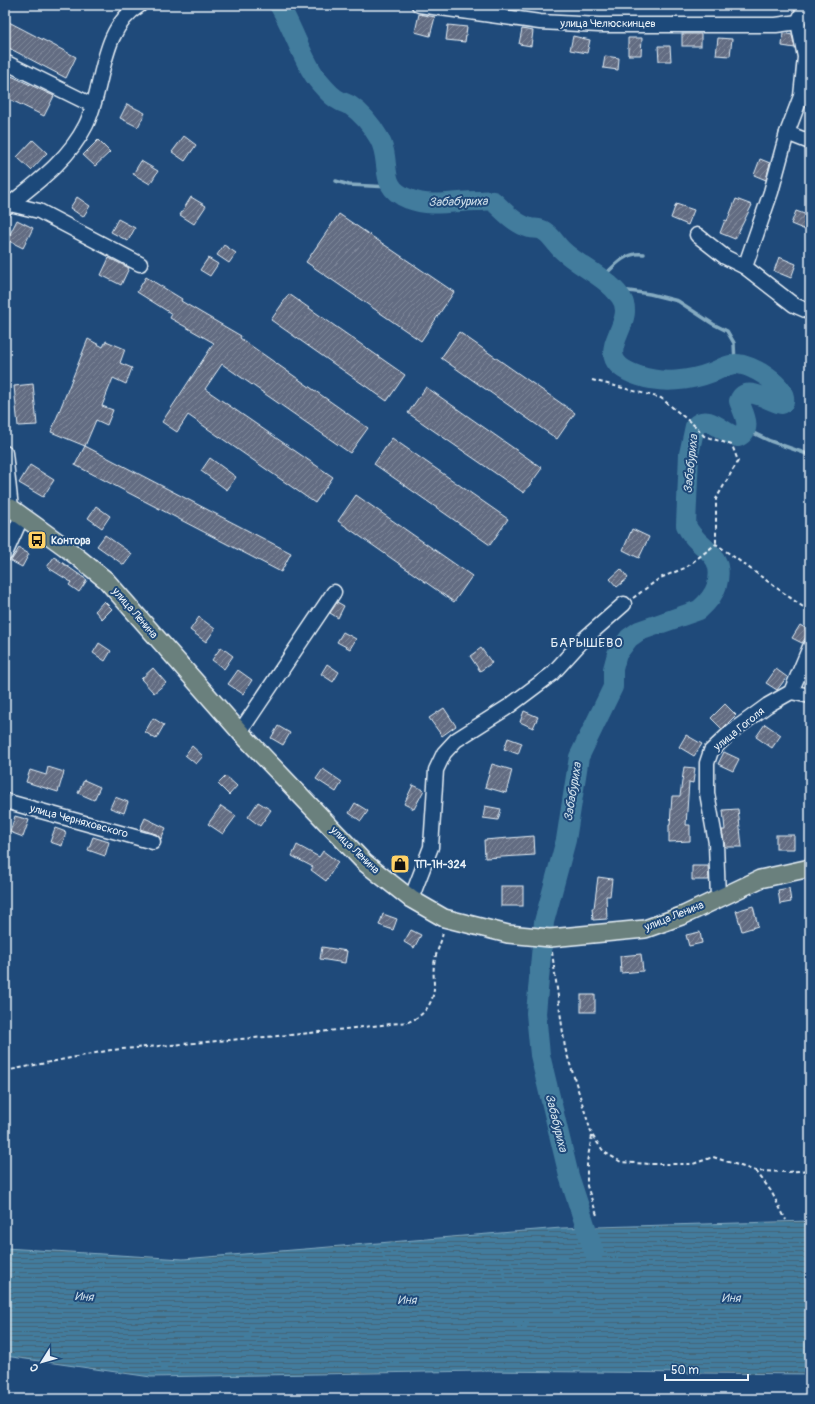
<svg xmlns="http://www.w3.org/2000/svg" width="815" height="1404" viewBox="0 0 815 1404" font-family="Pangolin,sans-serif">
<defs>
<pattern id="water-rules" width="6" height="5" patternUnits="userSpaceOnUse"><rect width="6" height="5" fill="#437c9d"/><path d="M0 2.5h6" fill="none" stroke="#446578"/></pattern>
<pattern id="building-hatch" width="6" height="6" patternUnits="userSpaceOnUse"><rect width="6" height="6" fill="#626c82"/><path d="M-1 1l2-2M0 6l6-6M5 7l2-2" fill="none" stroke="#80899b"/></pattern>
</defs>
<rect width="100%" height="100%" fill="#1f4a7a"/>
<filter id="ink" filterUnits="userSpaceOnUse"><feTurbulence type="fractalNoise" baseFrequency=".025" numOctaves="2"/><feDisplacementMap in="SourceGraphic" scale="8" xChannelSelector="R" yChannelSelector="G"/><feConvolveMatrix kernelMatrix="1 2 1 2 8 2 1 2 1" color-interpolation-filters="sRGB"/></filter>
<g filter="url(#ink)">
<polygon fill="url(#water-rules)" stroke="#85abc1" points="810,1221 810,1374 481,1371 151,1377 5,1356 5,1248 183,1259 561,1228"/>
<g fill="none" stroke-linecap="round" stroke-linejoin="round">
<g stroke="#85abc1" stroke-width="3.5">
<polyline points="336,181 349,185 391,187"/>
<path d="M601,279C613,267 625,251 644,254"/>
<polyline points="615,289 650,294 678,301 713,324 727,331 734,343 735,364"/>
<polyline points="745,429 770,441 810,455"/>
</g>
<path stroke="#437c9d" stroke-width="20" d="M279,5C294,29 303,63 320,83C325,89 333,98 340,101C344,103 348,104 351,106C363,114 372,126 379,138C393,162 376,187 409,199C432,208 454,201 478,201C483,201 488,200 493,201C504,211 515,224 530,228C535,229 540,228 544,231C551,235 555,243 561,249C578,266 605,276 620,296C642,324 581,357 639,376C662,384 690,381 713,372C720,369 728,364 736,364C751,364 787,385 784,402L782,404C771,403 746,383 739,401C743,413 754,429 738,437C724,435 709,412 695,426L689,454L686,525C697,550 726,551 717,585C714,595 707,603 699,610L639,631L629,638L617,654L613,669V687L579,757L566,840L544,922L536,1013L540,1055L569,1176L594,1252"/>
</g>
<g fill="url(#building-hatch)" stroke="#e8f1f8">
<polygon points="419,14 435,17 430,36 415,32"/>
<polygon points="5,20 76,57 66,78 5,46"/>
<polygon points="448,25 467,27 465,42 446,40"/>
<polygon points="522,29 533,31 531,46 519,44"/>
<polygon points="783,33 792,35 795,48 782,46"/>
<rect x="682" y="34" width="19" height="12"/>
<polygon points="573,36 590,40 587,53 570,50"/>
<polygon points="628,38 642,38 641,55 628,55"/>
<polygon points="718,38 732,39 730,56 716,55"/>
<polygon points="658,46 670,46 671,61 659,61"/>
<polygon points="605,56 619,58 618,70 603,68"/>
<polygon points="5,73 54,96 44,116 5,97"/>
<polygon points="127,104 145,113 138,127 120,118"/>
<polygon points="184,136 196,145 185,161 172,152"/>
<polygon points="33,140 47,153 31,170 17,157"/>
<polygon points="98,140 110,152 95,166 83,155"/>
<polygon points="760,159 770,163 766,180 754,175"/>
<polygon points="141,161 158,171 150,184 133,174"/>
<polygon points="77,197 90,206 83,217 70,208"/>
<polygon points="191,197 206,206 194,224 180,215"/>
<polygon points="736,199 752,205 735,239 720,233 725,220 727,221"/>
<polygon points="676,204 694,210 688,225 671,218"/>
<polygon points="796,211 810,216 808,231 791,224"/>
<polygon points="339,214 454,292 421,341 306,262"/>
<polygon points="118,219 135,228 128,241 111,232"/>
<polygon points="17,220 33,228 23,248 7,240"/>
<polygon points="224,245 236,253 229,263 217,255"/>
<polygon points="779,257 796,264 791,278 774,271"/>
<polygon points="109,258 129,268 121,285 101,275"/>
<polygon points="208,258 218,264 210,276 200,270"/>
<polygon points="146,277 182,299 181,301 241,336 240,338 368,428 350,453 222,364 205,389 333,477 315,503 188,415 177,432 162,422 214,343 170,318 172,314 137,292"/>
<polygon points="289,294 405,375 387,401 271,320"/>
<polygon points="459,332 575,413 557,439 441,358"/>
<polygon points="88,339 103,347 106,341 125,349 120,363 132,368 126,384 113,378 102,406 113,410 107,425 96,420 85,446 51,432"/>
<polygon points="33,384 37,425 18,426 14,386"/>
<polygon points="426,387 542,468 524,493 408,413"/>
<polygon points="392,438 508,519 490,545 374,464"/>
<polygon points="85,446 291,553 281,572 75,465"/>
<polygon points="210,458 236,477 227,490 201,471"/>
<polygon points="30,465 54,480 43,497 19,483"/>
<polygon points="356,495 472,576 454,602 338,521"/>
<polygon points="96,506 110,516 102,528 88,518"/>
<polygon points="632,529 649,537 639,558 623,550"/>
<polygon points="105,535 132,554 124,565 97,546"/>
<polygon points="19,548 29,554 22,567 11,561"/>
<polygon points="54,557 87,580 79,592 69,585 71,582 47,567"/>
<polygon points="621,569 628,578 617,587 610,579"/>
<polygon points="104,601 112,609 102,619 95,611"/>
<polygon points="337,602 344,606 338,618 330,613"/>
<polygon points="199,617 215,629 206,642 190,630"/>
<polygon points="800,625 810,631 802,643 792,638"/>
<polygon points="343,632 356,639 350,649 337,642"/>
<polygon points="99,643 111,651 105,661 93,653"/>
<polygon points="221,647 233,656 224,669 212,660"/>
<polygon points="481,648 492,663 480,671 470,656"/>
<polygon points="327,664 339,672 333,682 321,674"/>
<polygon points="153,668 166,683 154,693 141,679"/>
<polygon points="776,669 787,677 777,690 766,683"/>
<polygon points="238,670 252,680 243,694 228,684"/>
<polygon points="725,704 736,715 722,729 711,718"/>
<polygon points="444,708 456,726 442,736 429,718"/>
<polygon points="524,711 538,717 533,728 520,722"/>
<polygon points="153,718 164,725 156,739 145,732"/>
<polygon points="765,724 781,735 772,748 756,737"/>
<polygon points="278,726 290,733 283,745 271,738"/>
<polygon points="686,735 702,744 694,756 679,747"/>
<polygon points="508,738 522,743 518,754 504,749"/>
<polygon points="192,746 203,756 196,764 185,755"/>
<polygon points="724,752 739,759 733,771 718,764"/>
<polygon points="492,764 512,770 506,793 485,787"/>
<polygon points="48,767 64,772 58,792 26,782 30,770 46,775"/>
<polygon points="684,767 695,768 693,783 689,782 686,825 690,825 690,841 669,842 669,825 670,825 672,796 680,796"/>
<polygon points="323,769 342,782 336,792 316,779"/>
<polygon points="226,776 237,786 229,795 218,784"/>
<polygon points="84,780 100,787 94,800 78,793"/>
<polygon points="413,785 424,790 414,809 404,804"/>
<polygon points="115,797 128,802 124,813 110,808"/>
<polygon points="258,802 271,810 260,826 248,817"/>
<polygon points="355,803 368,811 361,821 349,813"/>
<polygon points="221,806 236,816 223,834 208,824"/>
<polygon points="485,806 501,809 498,820 483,818"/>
<polygon points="738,809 742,847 725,847 722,830 725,830 723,810"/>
<polygon points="15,816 29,820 23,837 10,832"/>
<polygon points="145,818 166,828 161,839 156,834 140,829"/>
<polygon points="55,828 66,832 62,846 50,842"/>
<rect x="776" y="835" width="18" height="14"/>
<polygon points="534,836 535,855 485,858 484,840"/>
<polygon points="93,837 109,842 105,856 88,850"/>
<polygon points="297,845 319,857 323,851 338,862 326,881 311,870 313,867 292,856"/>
<polygon points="692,866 708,866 709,880 692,880"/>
<polygon points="598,877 612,879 610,896 606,896 607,919 593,920 592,908 594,908"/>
<rect x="501" y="886" width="22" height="20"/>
<polygon points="789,888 791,902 780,904 778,890"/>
<polygon points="753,906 758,926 742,931 736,911"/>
<polygon points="383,914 397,919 393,930 379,925"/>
<polygon points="411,930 421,935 414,948 404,942"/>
<polygon points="700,932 702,943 689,946 686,935"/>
<polygon points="322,947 347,951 345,963 320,959"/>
<polygon points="641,954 643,971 621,973 620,956"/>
<rect x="581" y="995" width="14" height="17"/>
</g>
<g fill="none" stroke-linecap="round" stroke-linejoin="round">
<defs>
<g id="minor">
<polyline points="419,5 540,22 599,25 776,25 798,22"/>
<polyline points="5,62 92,105"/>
<polyline points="787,133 810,142"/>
<path d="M5,204H10C39,181 69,159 86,125C105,86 99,30 140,5"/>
<polyline points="5,208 10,204 39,211 140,264"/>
<polyline points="697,235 725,257 745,267 794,305 810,312"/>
<polyline points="745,267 771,192 787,133 801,96 805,57 798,22 806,5"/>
<polyline points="5,453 11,508"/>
<polyline points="5,554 22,516"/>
<polyline points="791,692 810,696"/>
<polyline points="240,732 334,592"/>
<polyline points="5,801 153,842"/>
<polyline points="718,898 716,843 707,793 707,763 711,751 731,732 768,705 791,692 810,647"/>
<polyline points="411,899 431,847 436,770 444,753 456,740 508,707 552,674 583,640 624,604"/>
</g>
<polyline id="major" points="5,506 11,508 65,547 106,580 240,732 365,863 411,899 444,918 508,934 550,938 645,929 684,915 760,879 810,868"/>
</defs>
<use href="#minor" stroke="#e8f1f8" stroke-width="17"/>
<use href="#major" stroke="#e8f1f8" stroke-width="20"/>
<g stroke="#e8f1f8" stroke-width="2" stroke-dasharray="4 3" stroke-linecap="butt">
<polyline points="592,380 661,398 695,426 704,436 732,445 738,461 716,499 716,544"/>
<polyline points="633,598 660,578 685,568 716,544 810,612"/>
<polyline points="552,952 565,1048 592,1135 604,1152 621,1162 650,1164 693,1164 713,1157 756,1171 787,1172 810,1170"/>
<path d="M5,1071L111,1050L301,1034L408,1022C423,1017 434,1003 434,987C434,979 433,972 434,965C435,953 442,943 443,931"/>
<polyline points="592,1136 587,1162 587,1186 597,1215"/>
<polyline points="756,1171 771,1191 786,1220"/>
</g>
<use href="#minor" stroke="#1f4a7a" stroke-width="14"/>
<use href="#major" stroke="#6a807d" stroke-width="17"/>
</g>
</g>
<defs>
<symbol id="bus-square" viewBox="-11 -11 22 22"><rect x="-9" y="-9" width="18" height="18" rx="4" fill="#ffd166" stroke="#1f4a7a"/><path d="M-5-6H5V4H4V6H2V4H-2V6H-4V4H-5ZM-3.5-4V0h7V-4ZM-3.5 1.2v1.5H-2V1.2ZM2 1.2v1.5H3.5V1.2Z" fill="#111"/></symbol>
<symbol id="shop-square" viewBox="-11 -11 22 22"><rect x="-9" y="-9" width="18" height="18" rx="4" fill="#ffd166" stroke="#1f4a7a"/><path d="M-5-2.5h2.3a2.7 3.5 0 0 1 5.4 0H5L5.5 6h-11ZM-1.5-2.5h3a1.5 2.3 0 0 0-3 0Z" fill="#111"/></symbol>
</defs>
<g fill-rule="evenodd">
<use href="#bus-square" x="26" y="529" width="22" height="22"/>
<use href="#shop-square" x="389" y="853" width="22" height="22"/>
</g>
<g text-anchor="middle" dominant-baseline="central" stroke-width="4" stroke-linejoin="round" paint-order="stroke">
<g font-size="11" fill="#e8f1f8" stroke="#1f4a7a">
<text x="608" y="23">улица Челюскинцев</text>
<text transform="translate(135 613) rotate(49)">улица Ленина</text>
<text transform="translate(739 729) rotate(-39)">улица Гоголя</text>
<text transform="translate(79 821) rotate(15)">улица Черняховского</text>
<text transform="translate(355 850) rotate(44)">улица Ленина</text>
<text transform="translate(674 916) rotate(-22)">улица Ленина</text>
</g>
<g font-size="11" font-weight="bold" fill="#e8f1f8" stroke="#1f4a7a" text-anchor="start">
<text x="51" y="540">Контора</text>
<text x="414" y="864">ТП-1Н-324</text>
</g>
<g font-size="12" font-style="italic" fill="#cfdfea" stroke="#1f4a7a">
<text transform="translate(458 202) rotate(-1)">Забабуриха</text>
<text transform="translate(691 464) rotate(-84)">Забабуриха</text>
<text transform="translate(573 792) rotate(-81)">Забабуриха</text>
<text transform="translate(556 1123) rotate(76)">Забабуриха</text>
<text transform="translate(84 1297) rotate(3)">Иня</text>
<text x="731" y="1298">Иня</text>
<text x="407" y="1300">Иня</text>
</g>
<g font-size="13" letter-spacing="1" fill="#e8f1f8" stroke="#1f4a7a">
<text x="587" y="643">БАРЫШЕВО</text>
</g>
</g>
<rect width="815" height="1404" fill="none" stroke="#1f4a7a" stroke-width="20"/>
<rect x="10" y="10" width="795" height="1384" fill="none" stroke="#e8f1f8" stroke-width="1.5" filter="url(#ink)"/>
<g transform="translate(42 1362) rotate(233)" stroke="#1f4a7a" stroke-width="3" paint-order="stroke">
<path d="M0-3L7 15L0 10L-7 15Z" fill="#e8f1f8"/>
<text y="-6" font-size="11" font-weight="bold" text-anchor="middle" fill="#e8f1f8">С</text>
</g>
<path d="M665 1374v6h83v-6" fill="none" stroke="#e8f1f8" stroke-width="2"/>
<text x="671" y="1374" font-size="12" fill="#e8f1f8" stroke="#1f4a7a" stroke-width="3" paint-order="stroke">50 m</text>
</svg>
